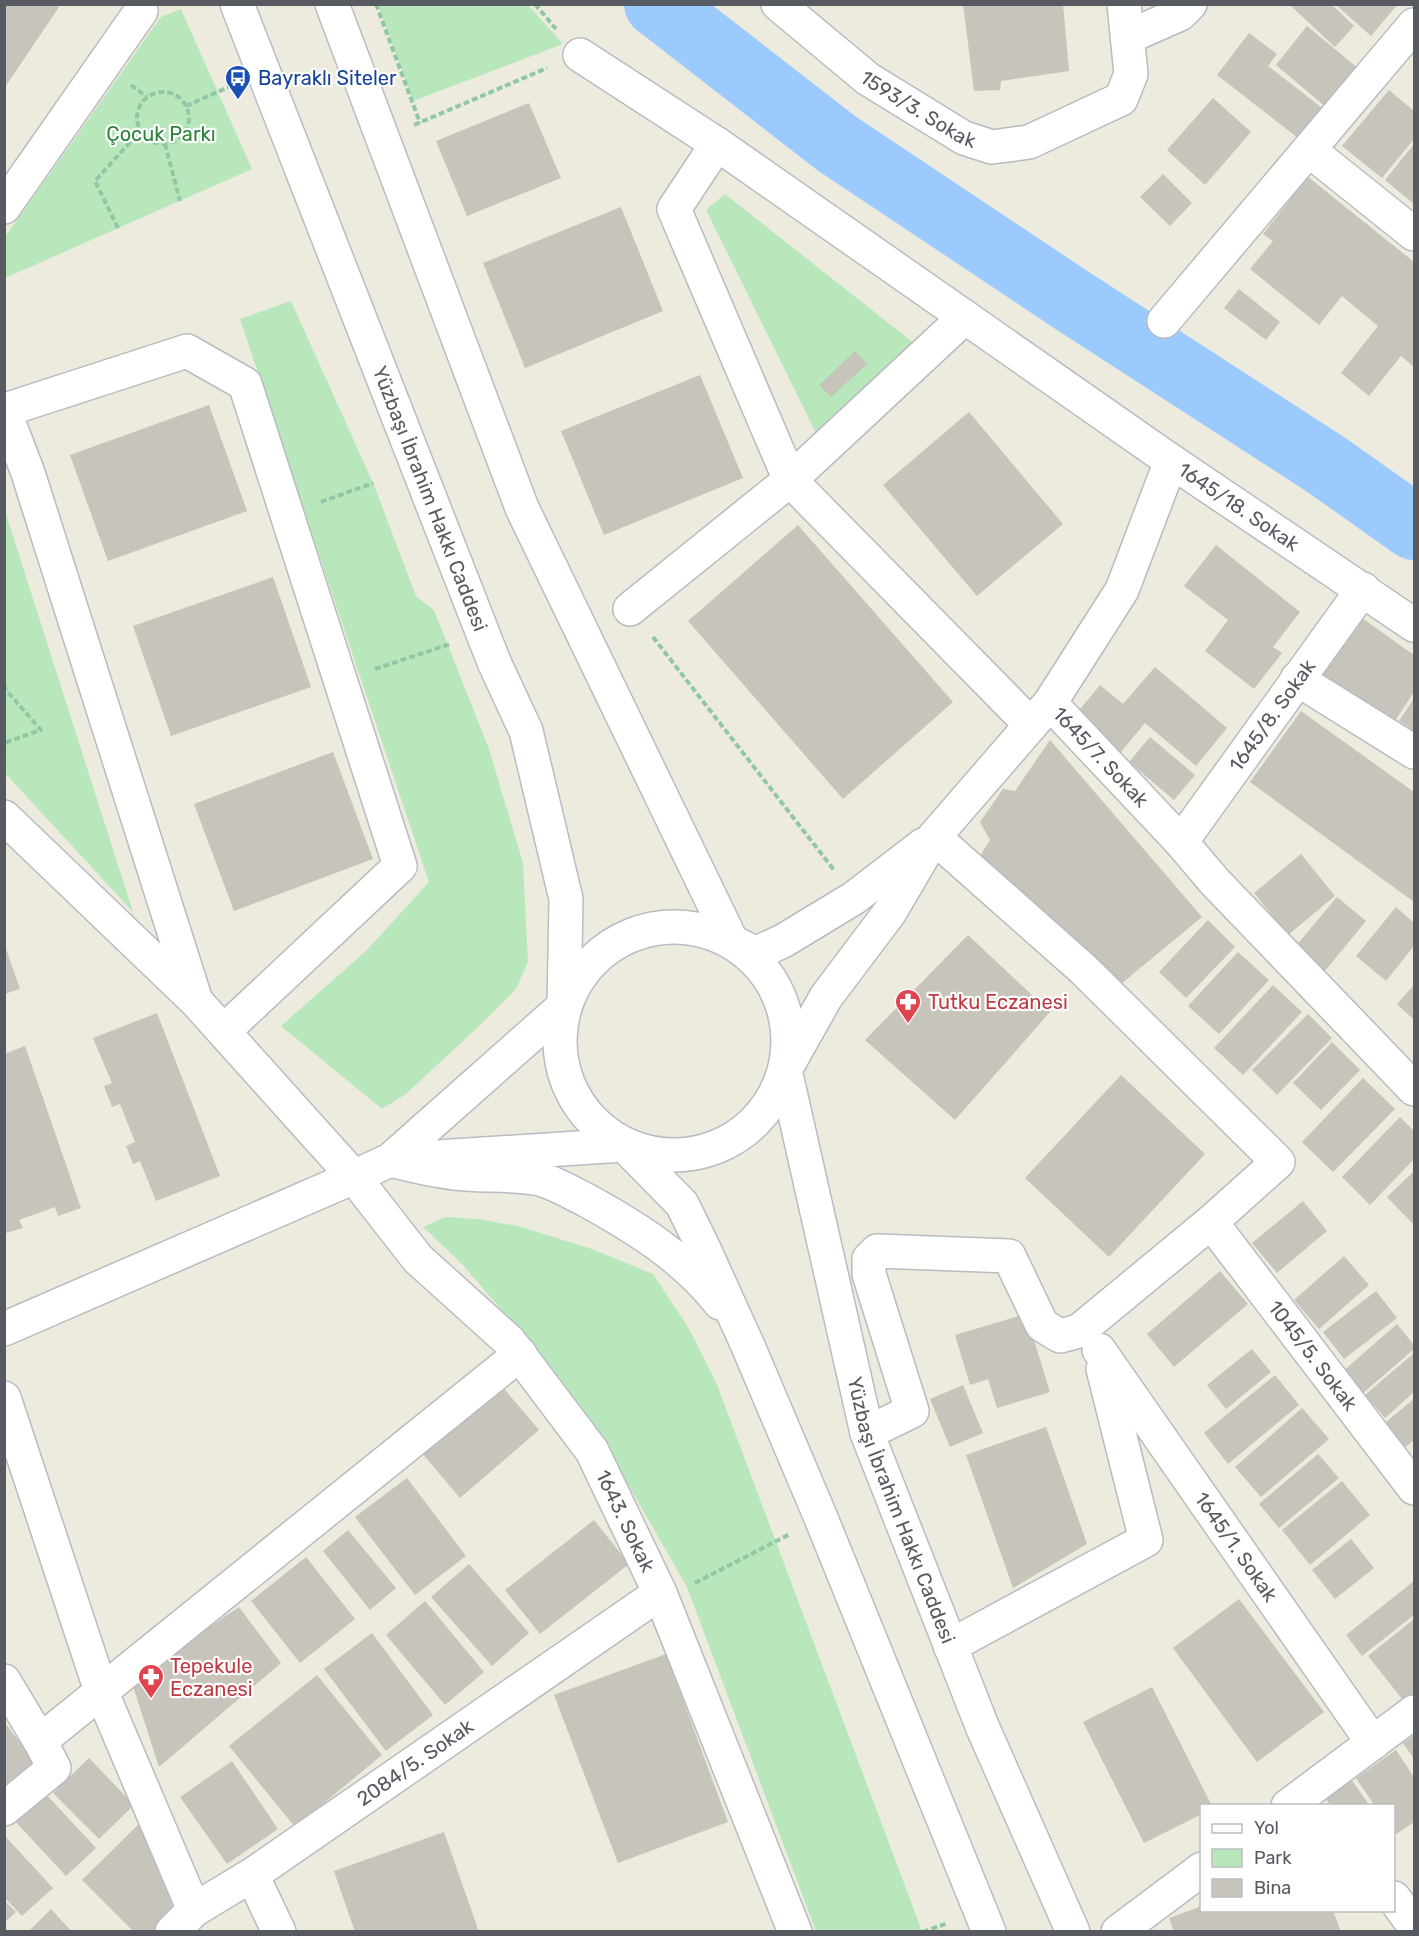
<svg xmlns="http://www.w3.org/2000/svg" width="1419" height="1936" viewBox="0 0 1419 1936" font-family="Rubik,sans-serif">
<rect width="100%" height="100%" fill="#ecebde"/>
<g fill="#b8e7bc">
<polygon points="378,5 528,5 563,44 413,101"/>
<polygon points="181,9 252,169 5,278 5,237 161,17"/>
<polygon points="725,194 920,348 819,439 706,210"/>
<polygon points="291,301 373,483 416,596 434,610 489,749 523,863 528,962 516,989 478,1027 406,1094 382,1109 281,1026 366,951 429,882 240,319"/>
<polygon points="5,511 133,912 5,773"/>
<polygon points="445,1217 477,1219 518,1226 592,1249 653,1274 688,1327 716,1382 922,1931 816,1931 687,1587 602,1439 518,1329 462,1264 423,1227"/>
</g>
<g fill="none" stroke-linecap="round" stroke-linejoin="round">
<polyline stroke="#9bcaff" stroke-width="66" points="657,4 836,143 1076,303 1325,464 1414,527"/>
</g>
<g fill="#c7c4bb">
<polygon points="5,4 61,4 5,87"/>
<polygon points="963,4 1063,4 1069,71 1001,81 1000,90 974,91"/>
<polygon points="1289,4 1331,4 1354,26 1335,47"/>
<polygon points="1335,4 1398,4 1371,36"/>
<polygon points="1307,26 1359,69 1327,108 1276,65"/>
<polygon points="1249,33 1277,54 1268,66 1326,111 1302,141 1217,75"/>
<polygon points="1389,90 1414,111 1414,139 1382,178 1342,146"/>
<polygon points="1213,98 1251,132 1205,185 1167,150"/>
<polygon points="529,103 561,178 467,216 436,141"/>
<polygon points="1414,144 1414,204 1385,180"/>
<polygon points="1163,174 1192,203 1170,226 1140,197"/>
<polygon points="1308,177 1414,262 1414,367 1401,356 1369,396 1341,373 1378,326 1342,296 1319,325 1250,269 1273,241 1263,234"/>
<polygon points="621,207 663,311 525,368 483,263"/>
<polygon points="1239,289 1280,322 1266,340 1224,308"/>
<polygon points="855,351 867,364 831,397 819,385"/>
<polygon points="700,375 743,478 604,535 561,431"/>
<polygon points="209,405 247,511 108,561 70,455"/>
<polygon points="969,412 1063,524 977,596 883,485"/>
<polygon points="798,525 953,702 843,799 688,621"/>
<polygon points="1216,545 1300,612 1273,647 1282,653 1254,689 1205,651 1228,620 1184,586"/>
<polygon points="273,577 311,687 171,736 133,626"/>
<polygon points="1355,613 1414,655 1414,692 1393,724 1315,671"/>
<polygon points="1155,667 1227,728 1196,766 1145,723 1116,758 1071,720 1100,685 1123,704"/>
<polygon points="1414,698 1414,731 1399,721"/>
<polygon points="1301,711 1414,792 1414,902 1250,782"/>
<polygon points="1150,737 1195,775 1174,800 1129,762"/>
<polygon points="1050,740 1202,917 1121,984 978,859 990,840 980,822 1003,789 1015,791"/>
<polygon points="333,752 373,859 234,911 194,804"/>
<polygon points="1301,854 1335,896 1288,935 1254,893"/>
<polygon points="1337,897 1366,921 1320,977 1290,953"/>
<polygon points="1396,907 1414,923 1414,946 1386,981 1356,956"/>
<polygon points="1208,920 1235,947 1186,998 1159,972"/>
<polygon points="968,935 1050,1012 955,1120 865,1040"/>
<polygon points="4,943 20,989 4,994"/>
<polygon points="1238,952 1269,980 1219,1034 1188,1006"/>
<polygon points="1273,985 1302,1012 1243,1075 1214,1048"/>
<polygon points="1414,985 1414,1020 1397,1004"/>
<polygon points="157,1013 220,1176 156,1201 140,1161 133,1164 126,1146 135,1142 120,1104 112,1107 104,1086 112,1083 93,1038"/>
<polygon points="1308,1014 1332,1038 1277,1095 1252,1070"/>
<polygon points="1332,1042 1360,1070 1321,1110 1293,1083"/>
<polygon points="25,1046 81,1208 58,1216 55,1207 19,1220 23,1228 7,1233 4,1225 4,1054"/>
<polygon points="1121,1075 1205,1154 1109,1257 1025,1178"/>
<polygon points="1363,1078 1395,1109 1333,1172 1302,1142"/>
<polygon points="1400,1117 1414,1131 1414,1159 1370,1205 1342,1177"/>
<polygon points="1414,1171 1414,1225 1387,1197"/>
<polygon points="1303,1201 1327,1231 1277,1273 1252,1243"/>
<polygon points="1344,1256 1369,1285 1319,1329 1294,1300"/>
<polygon points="1220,1271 1248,1304 1174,1367 1147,1334"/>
<polygon points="1376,1291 1397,1318 1344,1359 1323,1332"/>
<polygon points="1026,1314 1050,1392 997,1408 988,1379 970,1385 955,1335"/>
<polygon points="1397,1324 1414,1345 1414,1349 1362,1394 1342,1372"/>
<polygon points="1252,1349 1271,1372 1226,1409 1207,1385"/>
<polygon points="1414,1353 1414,1392 1385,1418 1365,1395"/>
<polygon points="1275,1375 1299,1405 1228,1464 1204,1433"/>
<polygon points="500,1384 539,1430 460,1498 421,1452"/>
<polygon points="963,1385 983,1433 950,1447 930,1399"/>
<polygon points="1414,1399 1414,1440 1400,1452 1380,1427"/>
<polygon points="1302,1408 1329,1439 1261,1497 1235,1467"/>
<polygon points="1046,1427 1087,1544 1013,1588 966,1455"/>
<polygon points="1318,1454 1339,1478 1279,1528 1259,1504"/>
<polygon points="407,1478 466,1556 415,1595 355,1517"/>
<polygon points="1342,1481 1370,1515 1310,1565 1282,1530"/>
<polygon points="594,1520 629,1564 540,1634 505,1590"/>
<polygon points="348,1530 396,1588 370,1610 323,1551"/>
<polygon points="1351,1539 1374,1568 1335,1599 1312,1570"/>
<polygon points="306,1557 355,1619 300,1663 251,1601"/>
<polygon points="469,1564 529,1633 492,1666 431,1597"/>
<polygon points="1414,1581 1414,1615 1362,1656 1346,1635"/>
<polygon points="1239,1599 1324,1712 1257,1762 1173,1648"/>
<polygon points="425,1601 484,1672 445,1705 386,1635"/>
<polygon points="239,1607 281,1663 159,1767 131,1680"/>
<polygon points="1414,1619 1414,1705 1410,1709 1368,1656"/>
<polygon points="372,1633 433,1715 386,1751 324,1669"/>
<polygon points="666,1654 728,1822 618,1863 554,1695"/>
<polygon points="317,1675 382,1755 295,1827 229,1746"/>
<polygon points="1152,1687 1212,1806 1202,1806 1202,1814 1144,1843 1083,1722"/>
<polygon points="5,1723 43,1773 5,1802"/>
<polygon points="1414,1735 1414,1759 1403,1743"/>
<polygon points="1396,1750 1414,1777 1414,1822 1395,1835 1394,1806 1375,1806 1356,1778"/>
<polygon points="89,1758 134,1805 99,1839 53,1793"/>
<polygon points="232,1761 278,1829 227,1864 180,1797"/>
<polygon points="1348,1775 1370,1806 1331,1806 1322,1794"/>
<polygon points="43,1791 96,1848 66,1876 13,1819"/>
<polygon points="145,1818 181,1912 157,1932 134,1932 82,1880"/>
<polygon points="444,1832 479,1932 355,1932 334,1871"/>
<polygon points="4,1835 53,1888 22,1916 4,1897"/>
<polygon points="4,1900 16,1912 4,1923"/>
<polygon points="1202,1906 1202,1910 1333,1910 1341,1932 1174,1932 1169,1918"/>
<polygon points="51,1909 72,1932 28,1932"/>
</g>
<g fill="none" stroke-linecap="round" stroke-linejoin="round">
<defs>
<g id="minor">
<path id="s1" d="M778,4L868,79L964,138L992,147L1029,142L1121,99L1131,74L1124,4"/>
<polyline points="1128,37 1180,14 1190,4"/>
<polyline points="580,55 717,144 1171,461"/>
<polyline points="717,144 674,209 790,480 1031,725"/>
<polyline points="1309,150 1414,234"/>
<polyline points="4,207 141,11"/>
<polyline points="1164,321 1414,25"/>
<polyline points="4,410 28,473 196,1001"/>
<polyline points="5,410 187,351 245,384 400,866 224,1031"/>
<polyline points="630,609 790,480 965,317"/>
<polyline points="1297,679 1414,752"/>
<path id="s2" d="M1050,703L1181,842L1215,882L1414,1089"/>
<path id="s3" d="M1181,842L1363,589"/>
<path id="s4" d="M354,1177L418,1259L509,1341L592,1451L660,1593L795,1932"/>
<path id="s5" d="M1211,1222L1414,1488"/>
<path id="s6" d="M1099,1350L1373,1743"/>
<polyline points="4,1398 101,1691 194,1910"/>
<polyline points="867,1433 912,1411 869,1274 869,1259 877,1251 1009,1256 1042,1325 1060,1336 1079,1331 1211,1222 1278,1162 1083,969 934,837"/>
<polyline points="950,1646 1146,1540 1103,1369"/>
<polyline points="4,1681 40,1741 54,1768 4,1809"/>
<polyline points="40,1741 520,1354"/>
<polyline points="1288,1806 1414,1712"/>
<polyline points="252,1875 279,1932"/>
<polyline points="1394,1898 1414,1926"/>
<path id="s7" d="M172,1932L194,1910L252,1875L660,1593"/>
<polyline points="1118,1932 1202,1869"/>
</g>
<g id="tertiary">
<polyline points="4,817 196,1001 354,1177"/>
<polyline points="732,942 751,951 759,952 783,941 854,898 923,845"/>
<path id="s8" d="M785,1070L826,997L890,912L934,837L1050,703L1122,590L1171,461L1414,625"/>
<polyline points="406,1159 624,1145"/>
<polyline points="4,1329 354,1177 390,1160 564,1006"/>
</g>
<g id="secondary">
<path id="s9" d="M237,4L494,662L526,731L566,899L564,1006"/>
<polyline points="332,4 522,508 732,942"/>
<circle cx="674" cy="1041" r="114"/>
<path id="s10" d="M785,1070L867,1433L982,1726L1073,1932"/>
<polyline points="624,1145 682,1204 704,1249 748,1346 821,1518 989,1932"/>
<path d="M390,1160C415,1166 440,1172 466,1174C491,1176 516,1174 540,1179C555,1183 572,1193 586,1200C635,1227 685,1258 720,1303"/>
</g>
</defs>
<use href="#minor" stroke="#b9bbc2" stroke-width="36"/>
<use href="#tertiary" stroke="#b9bbc2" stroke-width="36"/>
<use href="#secondary" stroke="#b9bcc4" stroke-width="36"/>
<g stroke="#91c7a6" stroke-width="4" stroke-dasharray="6 3" stroke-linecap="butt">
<polyline points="376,4 420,123"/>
<polyline points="535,4 556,29"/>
<polyline points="131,85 147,97"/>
<circle cx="163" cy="118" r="26"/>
<polyline points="186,106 231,86 231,87"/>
<polyline points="414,125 547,68"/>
<polyline points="165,144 180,201"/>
<polyline points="118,228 95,181 140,131"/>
<polyline points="321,502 373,483"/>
<polyline points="653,637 834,870"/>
<polyline points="375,669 450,644"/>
<polyline points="4,685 6,690 41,730 4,743"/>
<polyline points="695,1583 790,1534"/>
<polyline points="923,1932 948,1923"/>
</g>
<use href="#minor" stroke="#fff" stroke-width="33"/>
<use href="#tertiary" stroke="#fff" stroke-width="33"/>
<use href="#secondary" stroke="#fff" stroke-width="33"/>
</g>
<defs>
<symbol id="bus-pin" viewBox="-11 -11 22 30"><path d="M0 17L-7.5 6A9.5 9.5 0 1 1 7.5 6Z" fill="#1a4fb4" stroke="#fff"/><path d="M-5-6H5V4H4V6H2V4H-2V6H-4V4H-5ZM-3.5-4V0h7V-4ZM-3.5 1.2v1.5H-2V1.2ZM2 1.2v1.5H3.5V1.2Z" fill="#fff"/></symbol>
<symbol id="pharmacy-pin" viewBox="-11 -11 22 30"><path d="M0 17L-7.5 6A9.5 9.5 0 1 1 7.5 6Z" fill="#e0444e" stroke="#fff"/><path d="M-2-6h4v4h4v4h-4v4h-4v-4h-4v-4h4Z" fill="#fff"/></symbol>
</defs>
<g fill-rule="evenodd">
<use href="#bus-pin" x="223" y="63" width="30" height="40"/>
<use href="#pharmacy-pin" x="893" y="987" width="30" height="40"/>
<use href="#pharmacy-pin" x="136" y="1662" width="30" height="40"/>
</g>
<g text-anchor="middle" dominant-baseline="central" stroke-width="4.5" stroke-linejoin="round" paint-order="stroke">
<g font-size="20" fill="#164399" stroke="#fff" text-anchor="start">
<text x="258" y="78">Bayraklı Siteler</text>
</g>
<g font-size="20" fill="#575b61" stroke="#fff">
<text stroke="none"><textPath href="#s1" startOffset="176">1593/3. Sokak</textPath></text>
<text stroke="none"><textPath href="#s9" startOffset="531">Yüzbaşı İbrahim Hakkı Caddesi</textPath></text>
<text stroke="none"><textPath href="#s8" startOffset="808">1645/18. Sokak</textPath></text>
<text stroke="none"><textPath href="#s3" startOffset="156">1645/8. Sokak</textPath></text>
<text stroke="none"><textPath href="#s2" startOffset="74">1645/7. Sokak</textPath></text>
<text stroke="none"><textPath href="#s5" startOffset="168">1045/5. Sokak</textPath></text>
<text stroke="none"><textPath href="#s10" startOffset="456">Yüzbaşı İbrahim Hakkı Caddesi</textPath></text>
<text stroke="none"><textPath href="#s4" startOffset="442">1643. Sokak</textPath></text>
<text stroke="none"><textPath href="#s6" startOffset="240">1645/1. Sokak</textPath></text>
<text stroke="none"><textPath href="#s7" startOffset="297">2084/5. Sokak</textPath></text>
</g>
<g font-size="20" fill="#2e833a" stroke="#fff">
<text x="161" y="134">Çocuk Parkı</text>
</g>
<g font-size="20" fill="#be3a42" stroke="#fff" text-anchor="start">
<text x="928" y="1002">Tutku Eczanesi</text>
<text x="170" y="1666">Tepekule<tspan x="170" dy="23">Eczanesi</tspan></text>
</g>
</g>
<rect width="1419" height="1936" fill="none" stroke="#575b61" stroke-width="12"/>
<rect x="1200" y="1804" width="195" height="108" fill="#ffffff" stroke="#bcbdc0" stroke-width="1.5"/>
<rect x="1212" y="1824" width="30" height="9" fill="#ffffff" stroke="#bcbdc0" stroke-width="1.5"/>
<text x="1254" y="1834" font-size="18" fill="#575b61">Yol</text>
<rect x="1212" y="1849" width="30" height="18" fill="#b8e7bc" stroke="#bcbdc0" stroke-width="1.5"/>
<text x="1254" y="1864" font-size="18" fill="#575b61">Park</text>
<rect x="1212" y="1879" width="30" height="18" fill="#c7c4bb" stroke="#bcbdc0" stroke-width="1.5"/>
<text x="1254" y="1894" font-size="18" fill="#575b61">Bina</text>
</svg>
